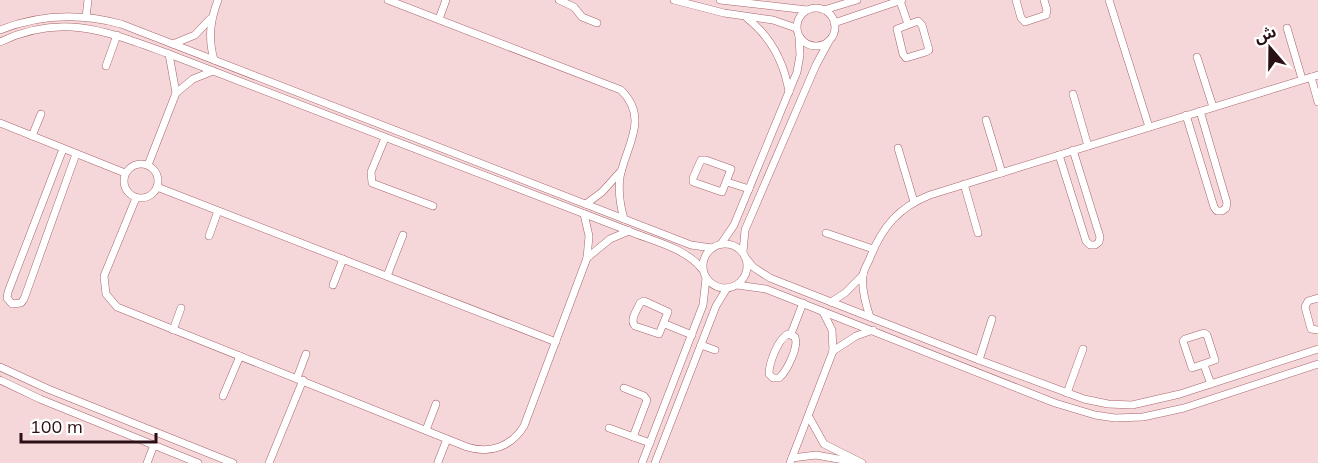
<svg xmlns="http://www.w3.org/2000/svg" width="1318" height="463" viewBox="0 0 1318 463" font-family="Mulish,'Noto Sans Arabic',sans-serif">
<rect width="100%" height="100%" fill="#f6d7d9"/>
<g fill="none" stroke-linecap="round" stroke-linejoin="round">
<defs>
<g id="minor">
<path d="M388,0L621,90C650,119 626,145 620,177C618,192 620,205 624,219"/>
<polyline points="559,0 574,7 582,17 597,23"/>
<polyline points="674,0 724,13 773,20 796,28"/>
<polyline points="720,0 807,10"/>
<polyline points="1016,0 1021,18 1025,22 1046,15 1047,10 1044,0"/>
<polyline points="1109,0 1149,127"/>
<polyline points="900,1 908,24"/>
<circle cx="816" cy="27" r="19"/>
<polyline points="824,10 857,0"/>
<polyline points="86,17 88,0"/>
<path d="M747,18C771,37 784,62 789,92"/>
<polyline points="439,19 446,0"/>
<polygon points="918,21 922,25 929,50 926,52 906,58 903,54 897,29"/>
<polyline points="834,23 902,0"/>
<polyline points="1287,28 1302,79"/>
<path d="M0,30C40,14 80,13 121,24L691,245L712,248"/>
<path d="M0,42C63,12 108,32 169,54L629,231C652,241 686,248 702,269"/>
<polyline points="173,44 195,35 210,19"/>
<polyline points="169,54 176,93"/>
<polyline points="1197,57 1213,107"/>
<path d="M214,60C208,38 210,21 218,0"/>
<polyline points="106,66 117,35"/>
<polyline points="1311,77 1318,102"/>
<polyline points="1073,94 1088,146"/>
<polyline points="1186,115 1214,207 1217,211 1222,211 1226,208 1227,203 1200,111"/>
<polyline points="986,120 1002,173"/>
<polyline points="0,123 125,173"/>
<polyline points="32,136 41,114"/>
<polyline points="385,138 371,172 372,183 433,206"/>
<polyline points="898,148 914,202"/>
<polyline points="63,149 8,292 7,298 12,304 21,303 24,299 76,154"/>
<polyline points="1059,155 1086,241 1090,245 1095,245 1099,242 1100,237 1073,150"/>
<polygon points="701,160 706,160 731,169 722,192 693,182 693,178"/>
<circle cx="141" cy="181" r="17"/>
<polyline points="148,165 176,93 193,79 213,71"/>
<polyline points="727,182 749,189"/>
<polyline points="964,184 978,233"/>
<polyline points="157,187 556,342"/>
<path d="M136,198L104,276L106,294L117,307L467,447C490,454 511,447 524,426L587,258L589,236L584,214"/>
<polyline points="586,204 602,192 621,171"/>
<polyline points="826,233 873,249"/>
<polyline points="209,236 218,211"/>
<circle cx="725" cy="266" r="22"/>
<polyline points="721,244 734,225 797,72 800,55 799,37"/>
<polyline points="743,252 745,230 816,65 829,41"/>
<polyline points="745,257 753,267 770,278 979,360 1084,399 1108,404 1132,405 1180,394 1318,349"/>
<polyline points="587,258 610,239 629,231"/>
<polyline points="387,276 403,235"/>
<polyline points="333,285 343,259"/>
<polyline points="737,285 766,289 1055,403 1095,415 1115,418 1143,417 1184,408 1318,364"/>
<polyline points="1318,298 1308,301 1305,307 1311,329 1318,330"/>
<path d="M644,301L668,312L659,334L635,326C629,320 637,310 640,303Z"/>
<polyline points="831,302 845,293 863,275"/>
<path d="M870,317C866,305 861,289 863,275C864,269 868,263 870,258C882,227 899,207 930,195L1318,75"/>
<polyline points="665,324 692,335"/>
<polyline points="173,330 181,308"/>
<polygon points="1204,333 1207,335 1215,360 1192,368 1183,341 1185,339"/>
<path d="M788,334L795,337C799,347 787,371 779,378H773L769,374C769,363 778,339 788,334Z"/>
<polyline points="791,334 803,303"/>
<polyline points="701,345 715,350"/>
<polyline points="833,351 856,336 873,330"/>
<polyline points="979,360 992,319"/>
<polyline points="1204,365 1211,384"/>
<polyline points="0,367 48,389 233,463"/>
<polyline points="297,378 306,354"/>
<polyline points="0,380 40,399 198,463"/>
<polyline points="624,388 644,396 647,400 633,437"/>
<polyline points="1067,393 1083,349"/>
<polyline points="223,396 240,356"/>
<polyline points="809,417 824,444 862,463"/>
<polyline points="609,428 650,443"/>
<polyline points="426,430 436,404"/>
<polyline points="792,458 816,455 849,461 853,459"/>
<polyline points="438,462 447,439"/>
<polyline points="147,463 154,445"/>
<polyline points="269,463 303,380"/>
<polyline points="642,463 703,305 706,278"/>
<polyline points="655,463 716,306 727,288"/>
<polyline points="790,463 833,351 832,330 823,312"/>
</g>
</defs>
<use href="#minor" stroke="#a8646c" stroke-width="8"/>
<use href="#minor" stroke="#fff" stroke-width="7"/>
</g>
<g transform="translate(1270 48) rotate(340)" stroke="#ffffff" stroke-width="4.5" paint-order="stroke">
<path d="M0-4.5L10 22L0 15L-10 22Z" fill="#2b1115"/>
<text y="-9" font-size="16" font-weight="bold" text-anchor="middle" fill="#2b1115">ش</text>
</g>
<path d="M21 433v9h135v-9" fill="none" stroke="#2b1115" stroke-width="3"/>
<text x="30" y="433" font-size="18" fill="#2b1115" stroke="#ffffff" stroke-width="4.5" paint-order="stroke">100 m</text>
</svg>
